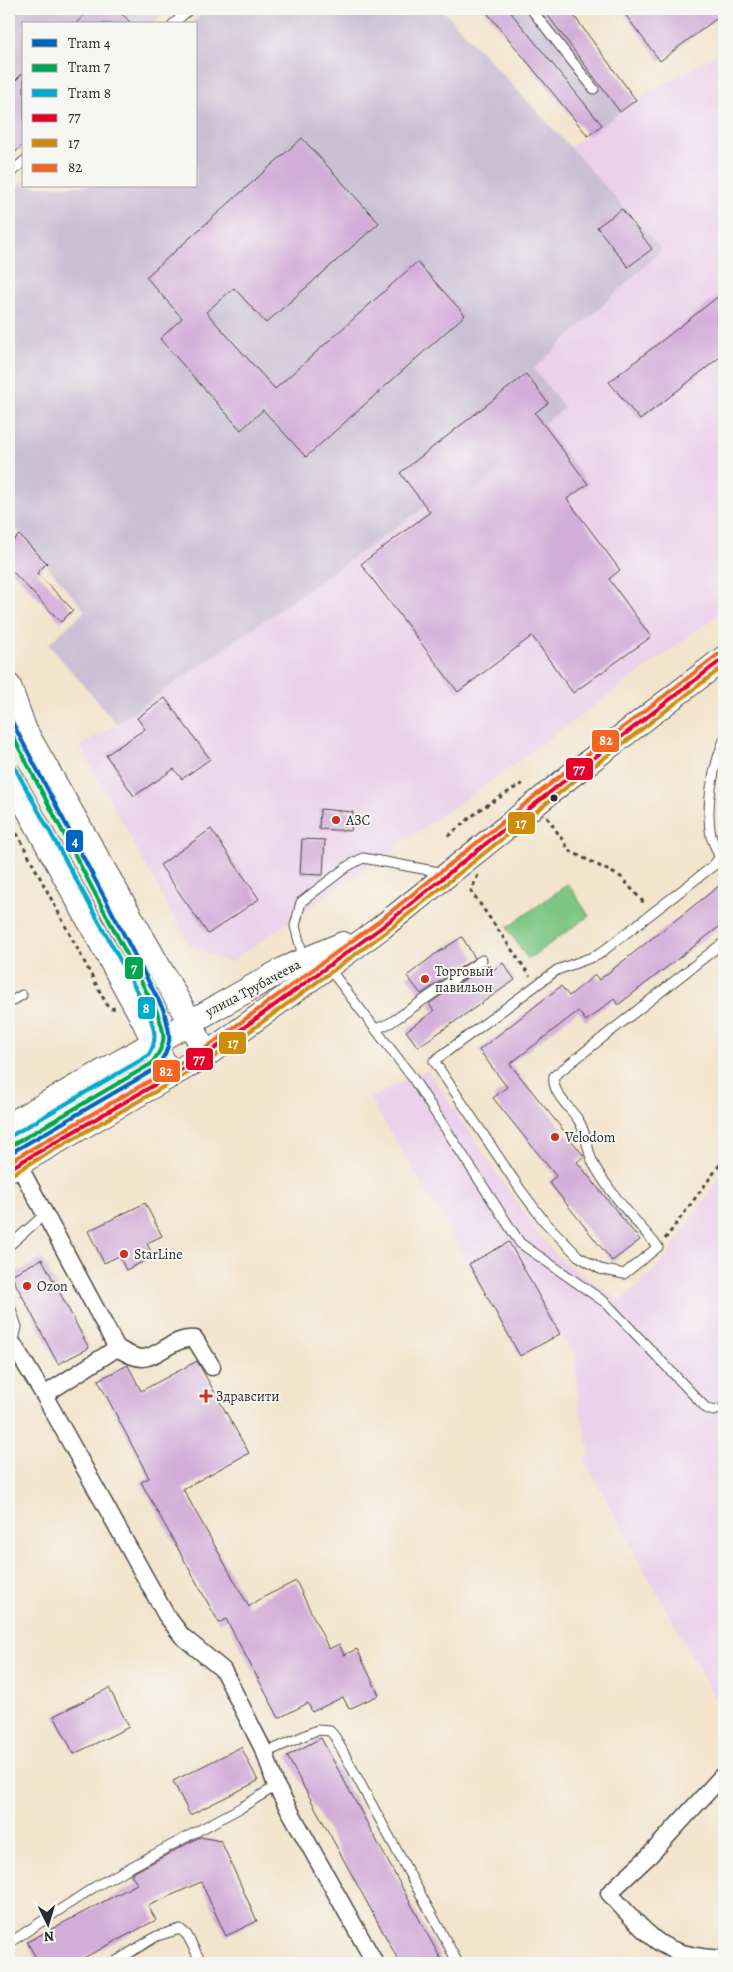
<svg xmlns="http://www.w3.org/2000/svg" width="733" height="1972" viewBox="0 0 733 1972" font-family="Alegreya,serif">
<rect width="100%" height="100%" fill="#f6f6f2"/>
<filter id="ink" filterUnits="userSpaceOnUse"><feTurbulence type="fractalNoise" baseFrequency=".02" numOctaves="2"/><feDisplacementMap in="SourceGraphic" scale="10" xChannelSelector="R" yChannelSelector="G"/><feConvolveMatrix kernelMatrix="1 2 1 2 8 2 1 2 1" color-interpolation-filters="sRGB"/></filter>
<filter id="wash" filterUnits="userSpaceOnUse"><feTurbulence type="fractalNoise" baseFrequency=".0096" numOctaves="4" result="noise"/><feDisplacementMap in="SourceGraphic" scale="20" xChannelSelector="R" yChannelSelector="G"/><feGaussianBlur stdDeviation="1.12" result="paint"/><feColorMatrix in="noise" values="0 0 0 0 0 0 0 0 0 0 0 0 0 0 0 0 0 1.4 0 .05"/><feComposite in="paint" operator="in"/></filter>
<g filter="url(#wash)">
<rect width="100%" height="100%" fill="#f3e4cc"/>
<g fill="#ebd1eb">
<polygon points="724,51 724,611 495,778 230,963 190,946 80,746 117,724 565,408 534,369 662,250 570,147 651,91"/>
<polygon points="427,1070 538,1233 559,1259 621,1301 663,1262 724,1170 724,1715 585,1461 590,1453 579,1406 575,1354 560,1334 469,1264 370,1098"/>
</g>
<g fill="#cbbfd5">
<polygon points="9,9 167,9 152,24 24,24 24,120 9,136"/>
<polygon points="207,9 442,9 570,147 662,250 534,369 565,408 117,724 48,644 85,611 9,520 9,194 24,180 24,186 196,186 196,24 191,24"/>
<polygon points="484,9 569,9 636,100 588,136"/>
</g>
<polygon fill="#7dc784" stroke="#547958" points="568,884 589,916 528,959 507,928"/>
<g id="blocks">
<g fill="#d3add9">
<polygon points="91,9 117,9 132,24 75,24"/>
<polygon points="484,9 508,9 602,125 588,136"/>
<polygon points="543,9 569,9 636,100 620,112"/>
<polygon points="621,9 724,9 724,13 660,61"/>
<polygon points="24,72 24,144 9,158 9,87"/>
<polygon points="302,138 379,223 266,323 234,288 206,312 275,389 417,262 465,315 306,457 263,410 241,430 160,339 182,318 146,277"/>
<polygon points="622,209 652,249 628,267 597,227"/>
<polygon points="724,292 724,354 640,420 609,382"/>
<polygon points="526,374 548,403 535,413 588,484 567,499 620,570 609,579 651,637 573,693 532,636 458,692 361,564 430,512 400,473"/>
<polygon points="19,535 47,563 37,573 73,610 61,622 9,568 9,545"/>
<polygon points="165,698 210,759 182,779 174,769 134,796 106,755 145,729 137,718"/>
<polygon points="320,809 353,812 351,831 319,829"/>
<polygon points="211,829 259,899 208,934 160,865"/>
<polygon points="302,839 325,840 323,875 300,874"/>
<polygon points="724,882 724,923 618,1005 614,999 586,1021 578,1011 510,1064 584,1156 577,1162 640,1240 612,1261 549,1182 556,1176 493,1098 507,1087 479,1050 561,986 569,996 595,975 599,980"/>
<polygon points="462,937 475,958 421,994 407,976 434,955"/>
<polygon points="503,963 515,980 418,1047 406,1031 434,1011 429,1004 481,968 486,975"/>
<polygon points="145,1203 162,1236 147,1243 153,1257 126,1270 119,1256 104,1263 88,1231"/>
<polygon points="509,1242 560,1334 520,1356 469,1264"/>
<polygon points="42,1259 89,1348 58,1364 11,1275"/>
<polygon points="197,1361 249,1453 183,1489 249,1607 256,1601 296,1581 329,1649 339,1644 344,1655 357,1649 379,1695 349,1709 343,1697 312,1712 308,1703 279,1718 226,1619 219,1623 141,1482 149,1478 98,1380 128,1365 141,1391"/>
<polygon points="109,1688 129,1727 74,1754 54,1716"/>
<polygon points="321,1738 443,1963 400,1963 287,1756"/>
<polygon points="241,1747 258,1781 190,1815 173,1781"/>
<polygon points="200,1837 221,1841 257,1921 226,1936 201,1882 148,1906 156,1920 74,1963 39,1963 27,1942 137,1884 131,1874"/>
</g>
</g>
</g>
<g filter="url(#ink)">
<use href="#blocks" fill-opacity="0" stroke="#494743" stroke-width="1"/>
<g fill="none" stroke-linecap="round" stroke-linejoin="round">
<defs>
<g id="service">
<polyline points="531,9 594,89"/>
<polyline points="173,24 190,9"/>
<polyline points="9,174 24,161"/>
<path d="M724,740C713,768 705,806 711,836C713,844 718,850 719,858L713,866L598,955L557,970L434,1061L520,1189L544,1221L578,1256L600,1269L624,1274L658,1247C636,1221 611,1195 594,1165C587,1152 587,1134 579,1121C571,1108 551,1093 554,1076L724,942"/>
<polyline points="9,809 25,805"/>
<polyline points="304,960 295,926 301,902 348,866 363,858 445,873"/>
<polyline points="328,967 412,1077 520,1243 606,1303 706,1408 713,1411 724,1408"/>
<polyline points="9,1003 22,995"/>
<polyline points="376,1029 390,1023 482,960"/>
<polyline points="9,1246 45,1214"/>
<polyline points="9,1303 17,1327 13,1344"/>
<polyline points="265,1753 317,1730 330,1731 335,1737 458,1963"/>
<polyline points="9,1943 96,1886 242,1807 276,1786"/>
<polyline points="113,1963 157,1936 180,1929 187,1935 201,1962"/>
</g>
<g id="minor">
<path d="M18,1164L117,1348C126,1353 134,1358 143,1358C158,1357 175,1336 195,1339L212,1367"/>
<polyline points="9,1340 13,1344 44,1395 166,1615 182,1636 223,1670 265,1753 276,1786 375,1963"/>
<polyline points="44,1395 117,1348"/>
<path d="M724,1774L649,1856L609,1893C624,1909 639,1927 657,1941C674,1954 703,1958 724,1959"/>
</g>
<g id="secondary">
<polyline points="9,686 25,731 190,1022 206,1055"/>
<polyline points="9,774 143,1019 170,1076"/>
<polyline points="9,1125 286,968 343,944"/>
<polyline points="9,1169 206,1055 382,927 569,777 724,658"/>
</g>
</defs>
<use href="#service" stroke="#494743" stroke-width="11"/>
<use href="#minor" stroke="#494743" stroke-width="19"/>
<use href="#secondary" stroke="#494743" stroke-width="26"/>
<g stroke="#494743" stroke-width="3" stroke-dasharray="4 4" stroke-linecap="butt">
<polyline points="547,817 570,851 621,877 645,904"/>
<polyline points="13,826 108,1007 111,1009 115,1008"/>
<polyline points="448,836 481,809 521,784 525,788"/>
<polyline points="478,875 471,891 530,976"/>
<polyline points="665,1239 724,1159"/>
</g>
<use href="#service" stroke="#fff" stroke-width="9"/>
<use href="#minor" stroke="#fff" stroke-width="16"/>
<use href="#secondary" stroke="#fff" stroke-width="24"/>
<defs>
<polyline id="bus-1" points="9,1169 206,1055 382,927 569,777 724,658"/>
<polyline id="bus-2" points="12,1174 210,1060 386,932 573,782 724,666"/>
<polyline id="bus-3" points="9,1162 203,1050 378,922 565,772 720,653"/>
</defs>
<use href="#bus-1" stroke="#f6f6f2" stroke-width="8"/>
<use href="#bus-2" stroke="#f6f6f2" stroke-width="8"/>
<use href="#bus-3" stroke="#f6f6f2" stroke-width="8"/>
<use href="#bus-1" stroke="#e4002b" stroke-width="4"/>
<use href="#bus-2" stroke="#ce8d09" stroke-width="4"/>
<use href="#bus-3" stroke="#f26522" stroke-width="4"/>
<defs>
<path id="tram-1" d="M9,716L163,1009C172,1035 173,1047 155,1069L9,1154"/>
<path id="tram-2" d="M9,729L157,1012C166,1035 167,1044 151,1064L9,1147"/>
<path id="tram-3" d="M9,757L149,1013C155,1030 158,1041 148,1056L9,1137"/>
</defs>
<use href="#tram-1" stroke="#f6f6f2" stroke-width="8"/>
<use href="#tram-2" stroke="#f6f6f2" stroke-width="8"/>
<use href="#tram-3" stroke="#f6f6f2" stroke-width="8"/>
<use href="#tram-1" stroke="#0065bd" stroke-width="4"/>
<use href="#tram-2" stroke="#00a651" stroke-width="4"/>
<use href="#tram-3" stroke="#00a9ce" stroke-width="4"/>
</g>
</g>
<circle fill="#2b2b2b" stroke="#f6f6f2" stroke-width="2" cx="554" cy="798" r="4.5"/>
<g fill="#c8321e" stroke="#f6f6f2" stroke-width="2">
<circle cx="336" cy="820" r="5"/>
<circle cx="425" cy="979" r="5"/>
<circle cx="555" cy="1137" r="5"/>
<circle cx="124" cy="1254" r="5"/>
<circle cx="27" cy="1286" r="5"/>
<path d="M203.5 1388.5h5v5h5v5h-5v5h-5v-5h-5v-5h5z"/>
</g>
<g text-anchor="middle" dominant-baseline="central" stroke-width="4" stroke-linejoin="round" paint-order="stroke">
<g font-size="14" fill="#2b2b2b" stroke="#f6f6f2" text-anchor="start">
<text x="346" y="820">АЗС</text>
<text x="435" y="971">Торговый<tspan x="435" dy="16">павильон</tspan></text>
<text x="565" y="1137">Velodom</text>
<text x="134" y="1254">StarLine</text>
<text x="37" y="1286">Ozon</text>
<text x="216" y="1396">Здравсити</text>
</g>
<g font-size="14" fill="#2b2b2b" stroke="#f6f6f2">
<text transform="translate(253 988) rotate(-28)">улица Трубачеева</text>
</g>
</g>
<g stroke="#f6f6f2" stroke-width="2">
<rect x="591" y="729" width="29" height="24" rx="5" fill="#f26522"/>
<rect x="565" y="757" width="29" height="24" rx="5" fill="#e4002b"/>
<rect x="507" y="811" width="29" height="24" rx="5" fill="#ce8d09"/>
<rect x="65" y="829" width="19" height="24" rx="5" fill="#0065bd"/>
<rect x="124" y="956" width="20" height="24" rx="5" fill="#00a651"/>
<rect x="137" y="996" width="19" height="24" rx="5" fill="#00a9ce"/>
<rect x="218" y="1031" width="29" height="24" rx="5" fill="#ce8d09"/>
<rect x="185" y="1047" width="29" height="24" rx="5" fill="#e4002b"/>
<rect x="152" y="1059" width="29" height="24" rx="5" fill="#f26522"/>
</g>
<g font-size="14" text-anchor="middle" font-weight="bold" fill="#fff">
<text x="606" y="745">82</text>
<text x="579" y="774">77</text>
<text x="521" y="828">17</text>
<text x="75" y="846">4</text>
<text x="134" y="973">7</text>
<text x="146" y="1013">8</text>
<text x="233" y="1048">17</text>
<text x="199" y="1064">77</text>
<text x="166" y="1076">82</text>
</g>
<rect width="733" height="1972" fill="none" stroke="#f6f6f2" stroke-width="30"/>
<rect x="22" y="22" width="175" height="165" fill="#f6f6f2" stroke="#a5a5a2"/>
<rect x="32" y="39" width="25" height="8" fill="#0065bd" stroke="#a5a5a2"/>
<text x="68" y="48" font-size="15" fill="#2b2b2b">Tram 4</text>
<rect x="32" y="64" width="25" height="8" fill="#00a651" stroke="#a5a5a2"/>
<text x="68" y="72" font-size="15" fill="#2b2b2b">Tram 7</text>
<rect x="32" y="89" width="25" height="8" fill="#00a9ce" stroke="#a5a5a2"/>
<text x="68" y="98" font-size="15" fill="#2b2b2b">Tram 8</text>
<rect x="32" y="114" width="25" height="8" fill="#e4002b" stroke="#a5a5a2"/>
<text x="68" y="122" font-size="15" fill="#2b2b2b">77</text>
<rect x="32" y="139" width="25" height="8" fill="#ce8d09" stroke="#a5a5a2"/>
<text x="68" y="148" font-size="15" fill="#2b2b2b">17</text>
<rect x="32" y="164" width="25" height="8" fill="#f26522" stroke="#a5a5a2"/>
<text x="68" y="172" font-size="15" fill="#2b2b2b">82</text>
<g transform="translate(48 1924) rotate(175)" stroke="#f6f6f2" stroke-width="4" paint-order="stroke">
<path d="M0-4L9 19L0 12L-9 19Z" fill="#2b2b2b"/>
<text y="-8" font-size="14" font-weight="bold" text-anchor="middle" fill="#2b2b2b">N</text>
</g>
</svg>
